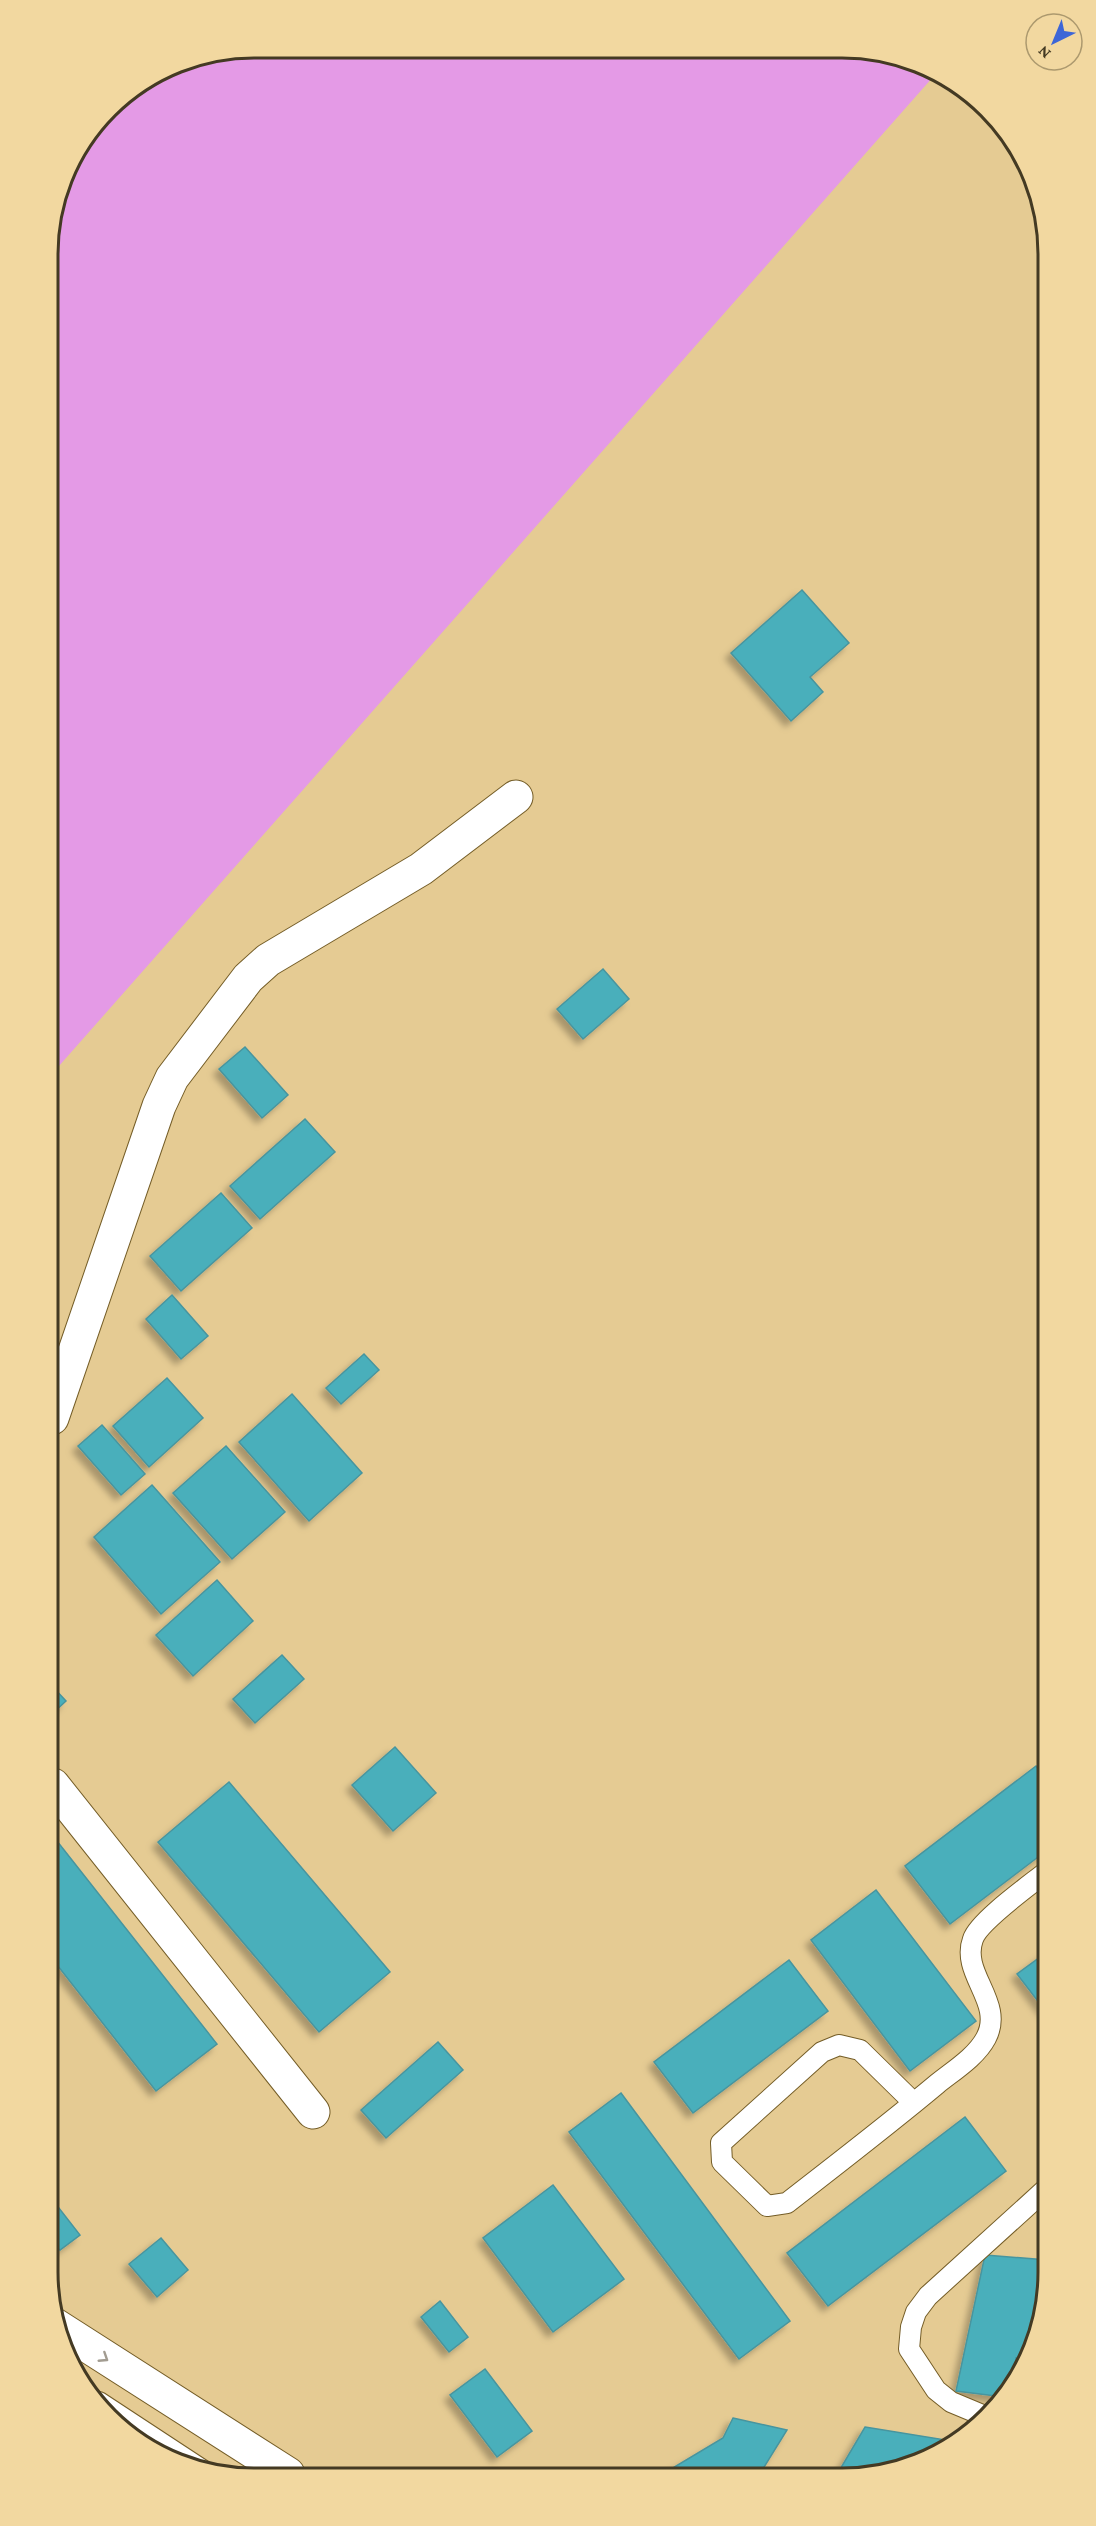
<svg xmlns="http://www.w3.org/2000/svg" width="1096" height="2526" viewBox="0 0 1096 2526" font-family="'Crimson Pro',serif">
<defs>
<filter id="shadow"><feDropShadow dx="-5.5" dy="5.5" stdDeviation="3" flood-color="#0004"/></filter>
</defs>
<rect width="100%" height="100%" fill="#e5cb93"/>
<polygon fill="#e49ae6" points="254,48 882,52 933,77 51,1075 48,240 69,163 118,99 176,64"/>
<g fill="#4aafbb" stroke="#47959f" stroke-width="1.5" filter="url(#shadow)">
<polygon points="802,590 849,643 810,677 823,692 791,721 731,653"/>
<polygon points="603,969 629,999 583,1039 557,1009"/>
<polygon points="245,1047 288,1095 262,1118 219,1069"/>
<polygon points="305,1119 335,1152 260,1219 230,1186"/>
<polygon points="221,1193 252,1228 181,1291 150,1256"/>
<polygon points="172,1295 208,1336 181,1359 146,1319"/>
<polygon points="364,1354 379,1370 341,1404 326,1388"/>
<polygon points="167,1378 203,1418 149,1467 113,1426"/>
<polygon points="292,1394 362,1473 309,1521 239,1442"/>
<polygon points="102,1425 145,1474 121,1495 78,1446"/>
<polygon points="226,1446 285,1512 232,1559 173,1493"/>
<polygon points="152,1485 220,1562 161,1614 94,1537"/>
<polygon points="217,1580 253,1621 193,1676 156,1635"/>
<polygon points="282,1655 304,1679 255,1723 233,1699"/>
<polygon points="53,1687 66,1701 53,1713"/>
<polygon points="395,1747 436,1793 393,1831 352,1785"/>
<polygon points="1036,1766 1046,1780 1046,1851 950,1924 905,1866"/>
<polygon points="229,1782 390,1972 319,2032 158,1842"/>
<polygon points="53,1836 217,2044 156,2091 54,1961"/>
<polygon points="876,1890 976,2021 910,2071 811,1940"/>
<polygon points="1047,1952 1047,2013 1017,1974"/>
<polygon points="789,1960 828,2011 693,2113 654,2062"/>
<polygon points="438,2042 463,2070 386,2138 361,2110"/>
<polygon points="621,2093 790,2321 739,2359 569,2132"/>
<polygon points="965,2117 1006,2171 828,2306 787,2253"/>
<polygon points="553,2185 624,2279 553,2332 483,2238"/>
<polygon points="55,2203 80,2235 60,2250 55,2247"/>
<polygon points="161,2238 188,2270 157,2297 129,2264"/>
<polygon points="985,2255 1047,2260 1048,2285 1032,2350 1027,2360 1016,2358 1013,2382 1004,2397 956,2391"/>
<polygon points="440,2301 468,2337 449,2352 421,2317"/>
<polygon points="485,2369 532,2431 497,2457 450,2395"/>
<polygon points="733,2418 787,2430 761,2472 666,2472 723,2438"/>
<polygon points="865,2427 958,2442 895,2471 839,2471"/>
</g>
<g fill="none" stroke-linecap="round" stroke-linejoin="round">
<defs>
<g id="lane">
<path d="M914,2103L860,2050L839,2045L822,2052L721,2143L722,2162L767,2206L787,2203C837,2164 888,2125 937,2084C953,2071 976,2057 986,2038C1005,2002 960,1974 973,1939C979,1921 1030,1885 1046,1872"/>
<polyline points="99,2402 204,2471"/>
<polyline points="987,2417 951,2402 936,2390 909,2349 911,2327 916,2312 928,2296 1047,2188"/>
</g>
<g id="street">
<polyline points="52,1418 159,1106 172,1078 248,978 268,960 421,869 516,797"/>
<polyline points="53,1785 313,2112"/>
</g>
<polyline id="primary" points="55,2325 288,2474"/>
</defs>
<use href="#lane" stroke="#745d27" stroke-width="22"/>
<use href="#street" stroke="#745d27" stroke-width="35"/>
<use href="#primary" stroke="#745d27" stroke-width="35"/>
<use href="#lane" stroke="#fff" stroke-width="20"/>
<use href="#street" stroke="#fff" stroke-width="33"/>
<use href="#primary" stroke="#fff" stroke-width="33"/>
</g>
<defs><path id="oneway-chevron" d="M-2-3.5L2.5 0L-2 3.5" fill="none" stroke-width="1.6" stroke-linecap="round" stroke-linejoin="round" transform="scale(1.5)"/></defs>
<use stroke="#a29c91" href="#oneway-chevron" transform="translate(104 2358) rotate(33)"/>
<path d="M0 0H1096V2526H0ZM254 58H842A196 196 0 0 1 1038 254V2272A196 196 0 0 1 842 2468H254A196 196 0 0 1 58 2272V254A196 196 0 0 1 254 58Z" fill="#f2d8a0" fill-rule="evenodd"/>
<path fill="none" stroke="#443a23" stroke-width="3" d="M254 58H842A196 196 0 0 1 1038 254V2272A196 196 0 0 1 842 2468H254A196 196 0 0 1 58 2272V254A196 196 0 0 1 254 58Z"/>
<g transform="translate(1054 42) rotate(223)"><circle r="28" fill="#f2d8a0" stroke="#ac996e" stroke-width="1.5"/>
<path d="M0-4.5L10 22L0 15L-10 22Z" fill="#3d66d7"/>
<text y="-9" font-size="16" font-weight="bold" text-anchor="middle" fill="#443a23">N</text>
</g>
</svg>
